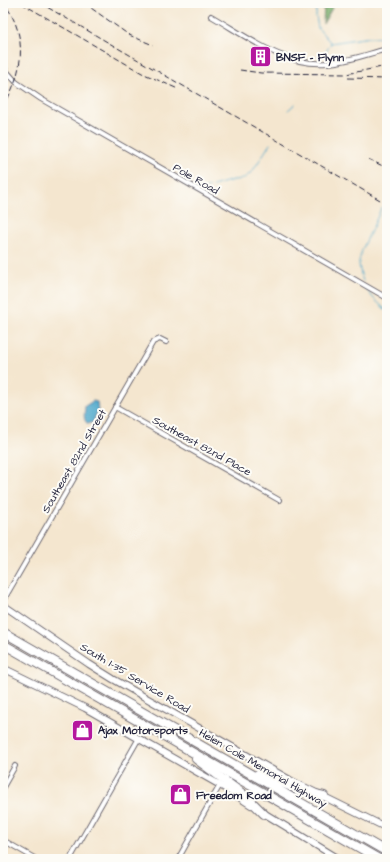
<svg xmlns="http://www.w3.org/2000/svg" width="390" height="862" viewBox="0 0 390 862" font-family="'Architects Daughter',sans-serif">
<rect width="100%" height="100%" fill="#fdfcf7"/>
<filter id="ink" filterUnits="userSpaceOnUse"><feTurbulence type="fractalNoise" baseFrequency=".025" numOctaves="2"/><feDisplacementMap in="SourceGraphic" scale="8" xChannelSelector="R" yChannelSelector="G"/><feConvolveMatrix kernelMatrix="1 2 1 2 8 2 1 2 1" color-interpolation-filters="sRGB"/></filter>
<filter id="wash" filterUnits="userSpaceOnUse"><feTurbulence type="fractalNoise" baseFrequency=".012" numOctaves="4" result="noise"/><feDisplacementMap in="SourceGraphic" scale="16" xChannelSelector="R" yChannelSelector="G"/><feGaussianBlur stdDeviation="0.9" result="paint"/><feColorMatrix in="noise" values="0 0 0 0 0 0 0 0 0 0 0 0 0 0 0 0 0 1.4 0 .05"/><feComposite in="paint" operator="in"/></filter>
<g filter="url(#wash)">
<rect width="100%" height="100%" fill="#f4e6cf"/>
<polygon fill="#76aa65" stroke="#4c6650" points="324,3 335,3 323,24"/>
<path fill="#4da7cb" stroke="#386483" d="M93,401L97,402L98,410L93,422L88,424C82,419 85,413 85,406Z"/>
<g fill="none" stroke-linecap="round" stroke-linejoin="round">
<g stroke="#4da7cb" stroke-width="1">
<polyline points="317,3 316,16 318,28 331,43"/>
<polyline points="331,43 370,37 387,38"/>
<polyline points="326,52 331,43"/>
<polyline points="288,110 295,104"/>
<polyline points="203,189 233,180 243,179 252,172 270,144"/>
<path d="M363,281C361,275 359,268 359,262C360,249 376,224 381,208"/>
<polyline points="364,287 375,300 387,311"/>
</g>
</g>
</g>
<g filter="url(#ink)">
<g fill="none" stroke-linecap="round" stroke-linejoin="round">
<defs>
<g id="street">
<path d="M211,16C246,36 285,67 327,63C347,62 367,54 387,49"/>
<polyline points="3,67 16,82 41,99 387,298"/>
<polyline points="115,407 279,500"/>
<polyline points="3,601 153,342 160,339 166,342"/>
<polyline points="3,787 15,766"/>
<polyline points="3,840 36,859"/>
<polyline points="70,859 139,738"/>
<polyline points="178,859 220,785"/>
</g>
<g id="secondary">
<polyline points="3,605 89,664 113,679 290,780 387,828"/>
<polyline points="3,668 85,708 220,785 251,805"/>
<polyline points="262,812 339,859"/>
</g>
<g id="highway">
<polyline points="3,632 387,852"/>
<polyline points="3,644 379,859"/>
<polyline points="196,759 247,797 264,814"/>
<polyline points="258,774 302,791 324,796"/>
</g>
</defs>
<use href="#street" stroke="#6c676f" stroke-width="6"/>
<use href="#secondary" stroke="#6c676f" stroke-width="8"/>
<use href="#highway" stroke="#6c676f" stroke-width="10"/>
<use href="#street" stroke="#fff" stroke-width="4"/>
<use href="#secondary" stroke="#fff" stroke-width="6"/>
<use href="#highway" stroke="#fff" stroke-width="8"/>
<g stroke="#22223b" stroke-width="1" stroke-dasharray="6 3" stroke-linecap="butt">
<polyline points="21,3 142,73 178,89"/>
<polyline points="40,3 387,204"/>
<polyline points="84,3 129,35 153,45"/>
<polyline points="240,70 261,73 346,74 387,66"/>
<polyline points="348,78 387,79"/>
<path d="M3,107C23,73 29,37 4,3"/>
<polyline points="368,159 387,168"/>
</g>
</g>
</g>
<defs>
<symbol id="building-square" viewBox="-11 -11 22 22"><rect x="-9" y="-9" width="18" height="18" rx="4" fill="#b5179e" stroke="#fdfcf7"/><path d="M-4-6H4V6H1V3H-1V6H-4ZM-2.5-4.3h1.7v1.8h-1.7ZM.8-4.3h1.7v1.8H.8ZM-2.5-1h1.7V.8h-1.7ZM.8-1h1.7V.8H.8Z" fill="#fff"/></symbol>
<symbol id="shop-square" viewBox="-11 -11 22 22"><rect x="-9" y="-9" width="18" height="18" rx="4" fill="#b5179e" stroke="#fdfcf7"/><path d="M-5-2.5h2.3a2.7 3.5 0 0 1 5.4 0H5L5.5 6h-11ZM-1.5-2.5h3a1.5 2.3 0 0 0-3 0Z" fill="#fff"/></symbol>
</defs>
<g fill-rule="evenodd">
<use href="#building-square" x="248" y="44" width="25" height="25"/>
<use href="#shop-square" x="70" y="718" width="25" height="25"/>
<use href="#shop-square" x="168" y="782" width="25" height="25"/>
</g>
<g text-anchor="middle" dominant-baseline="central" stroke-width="4" stroke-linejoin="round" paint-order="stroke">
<g font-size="11" font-weight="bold" fill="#22223b" stroke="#fdfcf7" text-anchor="start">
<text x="276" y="57">BNSF - Flynn</text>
<text x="98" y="730">Ajax Motorsports</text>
<text x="196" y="795">Freedom Road</text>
</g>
<g font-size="11" fill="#22223b" stroke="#fdfcf7">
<text transform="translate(196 179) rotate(30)">Pole Road</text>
<text transform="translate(202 446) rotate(29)">Southeast 82nd Place</text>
<text transform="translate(74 461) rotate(-60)">Southeast 82nd Street</text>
<text transform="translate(135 678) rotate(31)">South I-35 Service Road</text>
<text transform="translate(263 768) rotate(30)">Helen Cole Memorial Highway</text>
</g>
</g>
<rect width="390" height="862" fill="none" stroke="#fdfcf7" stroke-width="16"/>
</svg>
